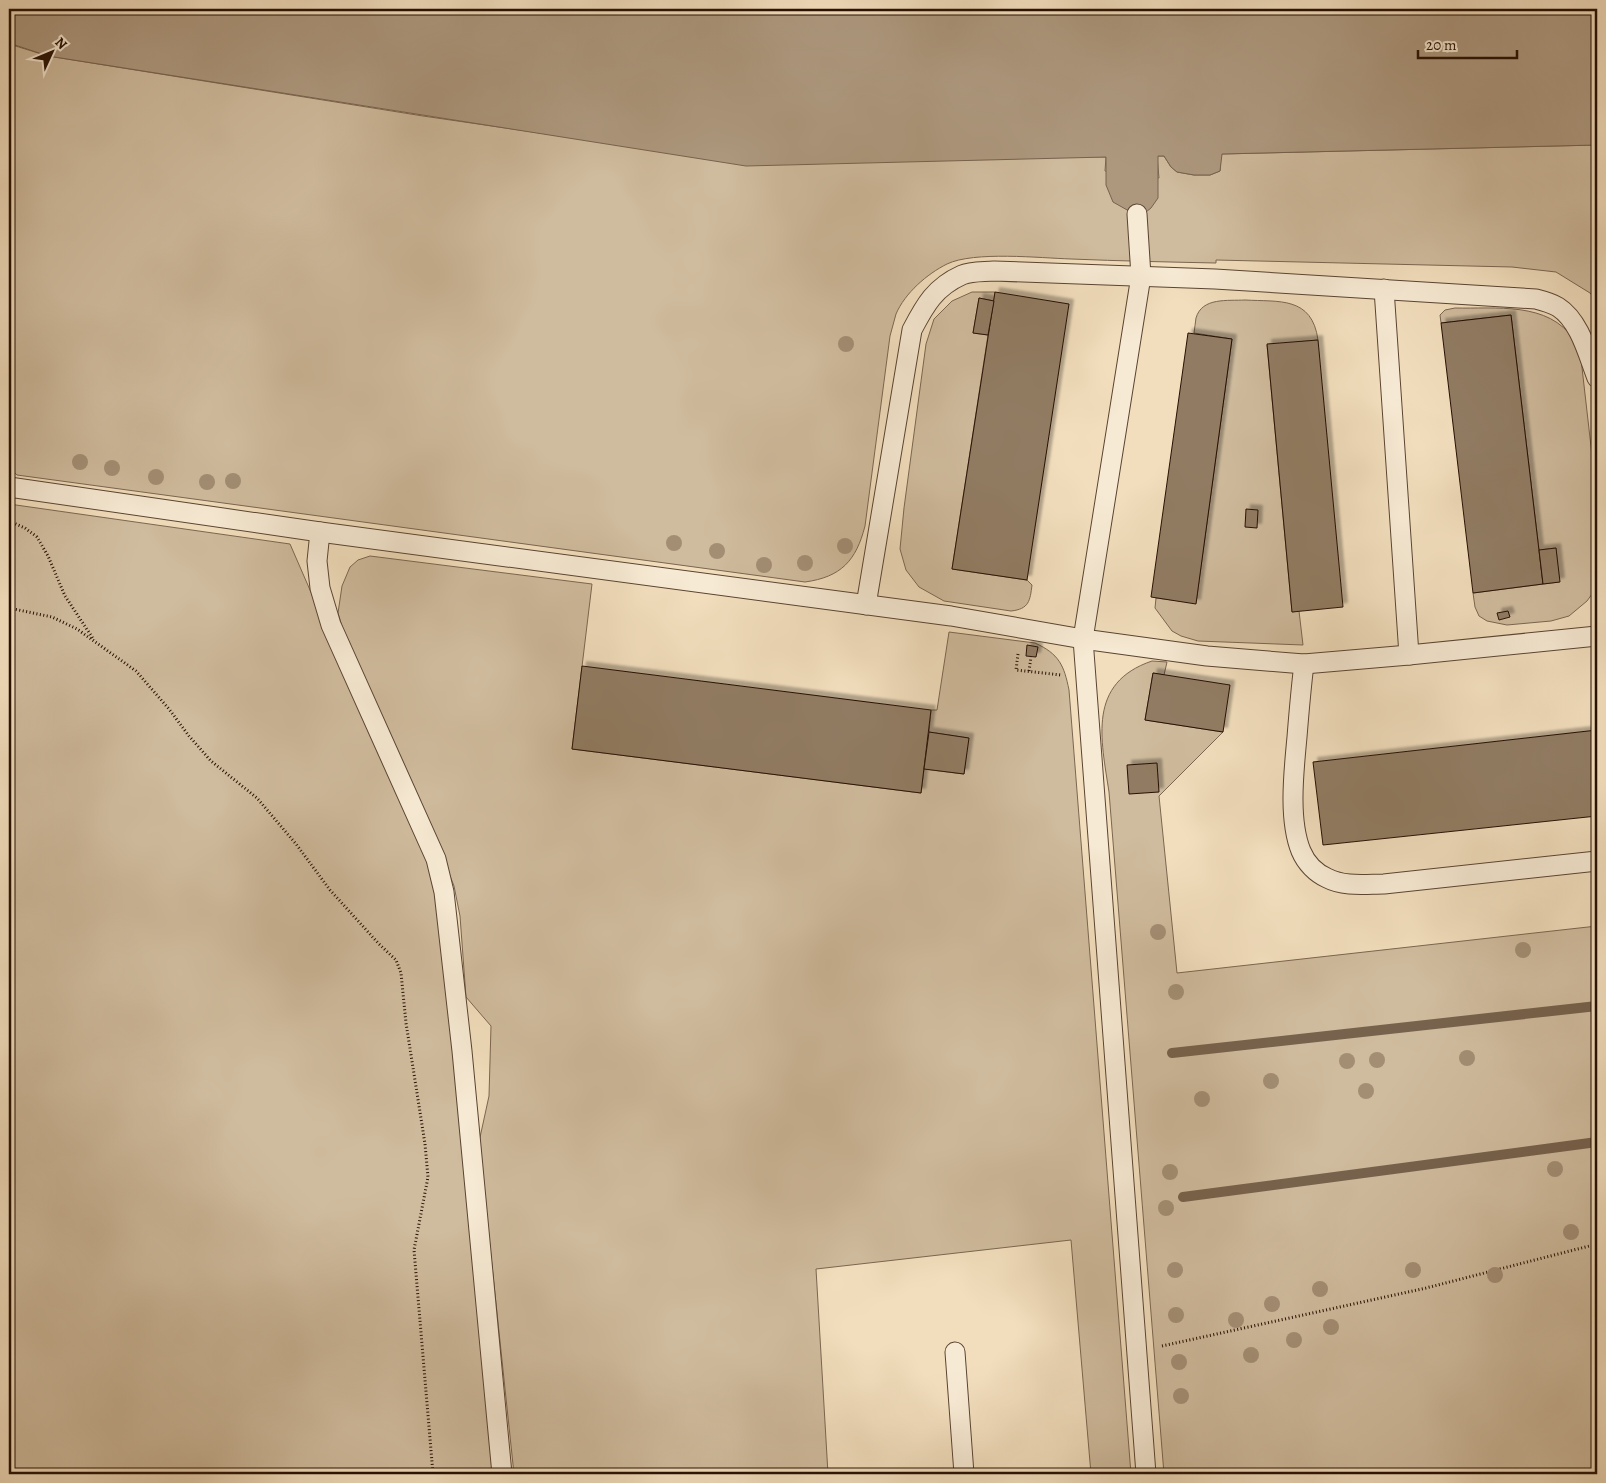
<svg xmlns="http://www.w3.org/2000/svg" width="1606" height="1483" viewBox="0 0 1606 1483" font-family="Alegreya,serif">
<defs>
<filter id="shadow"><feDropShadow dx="4.5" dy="-4.5" stdDeviation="1" flood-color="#0004"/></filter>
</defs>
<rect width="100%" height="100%" fill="#f2debd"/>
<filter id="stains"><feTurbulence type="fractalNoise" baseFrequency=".004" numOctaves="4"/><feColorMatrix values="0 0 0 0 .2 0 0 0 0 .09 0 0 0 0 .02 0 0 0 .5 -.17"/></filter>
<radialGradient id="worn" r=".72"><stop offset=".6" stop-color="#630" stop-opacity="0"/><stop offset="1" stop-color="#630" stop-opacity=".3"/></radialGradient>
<g fill="#cfbb9d" stroke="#7b6650">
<path d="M9,44L48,56L423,116L698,156L1106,157L1105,171L1159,178L1157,156H1164L1171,167L1177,172L1194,175H1210L1220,171L1221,154L1597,145V301L1590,293L1556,272L1512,267L1216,260V263C1168,262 1120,261 1071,259C1040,258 974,251 947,264C927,274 905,293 896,314C894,321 892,329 890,336L865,526C856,561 841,577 805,582L17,475L9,468Z"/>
<path d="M972,292H995L994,301L979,298L973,333L988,335L952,569L1027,580L1032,585C1030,601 1029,609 1011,611L944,601L919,587L906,570L900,549L904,508L926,344L934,319L952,301Z"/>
<path d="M1245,300C1279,302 1312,296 1318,340L1267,345L1292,612L1299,611L1303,645L1198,641L1181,636L1172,631L1155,608L1156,598L1196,603L1232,339L1194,333C1195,328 1195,323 1196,318C1202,297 1228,301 1245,300Z"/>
<path d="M1455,308C1495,309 1549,301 1574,340C1578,346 1579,353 1581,359L1597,499V587L1587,601L1569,616L1551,621L1507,625L1487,621L1479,616L1475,607L1473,593L1559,582L1556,548L1539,550L1511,315L1441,323L1440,315L1445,310Z"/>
<polygon points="9,504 290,544 430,866 438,891 496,1474 9,1474"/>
<path d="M370,556L592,584L572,749L921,793L924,769L964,774L968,738L929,732L931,710H937L949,632L1035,643C1059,654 1064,665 1069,690L1131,1474H1091L1071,1240L816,1269L828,1474H514L479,1142L489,1096L491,1026L466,997L460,916L454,886L439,848L347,643L338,613L342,586L350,567L358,560Z"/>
<path d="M1152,661L1167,662L1164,675L1153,673L1145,720L1223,732L1159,796L1177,973L1597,926V1474H1164L1109,792C1101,739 1087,683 1152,661Z"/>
</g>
<polygon fill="#ad987e" stroke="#77624d" points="9,9 1597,9 1597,145 1222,154 1220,171 1210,175 1194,175 1177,172 1171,167 1164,156 1158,156 1158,198 1151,208 1146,212 1129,211 1113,202 1106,185 1106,157 746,166 48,56 9,43"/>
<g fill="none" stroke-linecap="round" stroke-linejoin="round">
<g stroke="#77624d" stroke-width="10">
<polyline points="1172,1053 1597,1006"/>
<polyline points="1183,1197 1597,1142"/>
</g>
</g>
<g fill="#917b64" stroke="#271003" filter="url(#shadow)">
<polygon points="995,292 1069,304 1027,580 952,569"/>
<polygon points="979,298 994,301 988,335 973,333"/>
<polygon points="1511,315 1543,584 1473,593 1441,323"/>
<polygon points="1188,333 1232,339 1196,604 1151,597"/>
<polygon points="1318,340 1343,607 1292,612 1267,344"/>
<polygon points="1246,509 1258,510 1257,528 1245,527"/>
<polygon points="1556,548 1560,582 1543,584 1539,550"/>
<polygon points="1508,611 1510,617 1499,620 1497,613"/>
<polygon points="1027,645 1038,647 1036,657 1026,656"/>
<polygon points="582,666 931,710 921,793 572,749"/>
<polygon points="1153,673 1230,685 1223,732 1145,720"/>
<polygon points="1597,730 1597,816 1323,845 1313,762"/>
<polygon points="929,732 969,738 964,774 924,769"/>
<polygon points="1157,763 1159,792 1129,794 1127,765"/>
</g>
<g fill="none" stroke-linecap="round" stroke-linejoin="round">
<defs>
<g id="lane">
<polyline points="1137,214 1141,276 1083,639 1207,656 1304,664 1409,655 1597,636"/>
<polyline points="1384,289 1409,655"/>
<polyline points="9,487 320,532 951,616 1083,639 1146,1474"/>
<polyline points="320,532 317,561 320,588 331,625 436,859 444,892 462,1051 502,1474"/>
<path d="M866,605L912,330C925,305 935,287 962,275C971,271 984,272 994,271L1215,279L1536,299C1544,301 1551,303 1558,307C1580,321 1588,355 1597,378"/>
<path d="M1304,664C1301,688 1299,712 1297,737C1294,770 1288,819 1301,851C1306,863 1316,873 1327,878C1344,887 1366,884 1384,884L1597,861"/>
<polyline points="955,1352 964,1474"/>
</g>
</defs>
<use href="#lane" stroke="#5a4432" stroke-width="21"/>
<g stroke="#271003" stroke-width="3" stroke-dasharray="1 2.5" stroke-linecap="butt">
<polyline points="9,521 25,528 37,537 48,556 65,596 94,640"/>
<polyline points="9,608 52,617 77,629 136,671 169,709 189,736 211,761 257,798 296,844 330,890 379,944 396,960 401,973 406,1023 425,1144 428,1177 414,1250 433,1474"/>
<polyline points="1018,654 1016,670 1061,675"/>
<polyline points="1029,671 1031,657"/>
<polyline points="1162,1346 1426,1288 1597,1244"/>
</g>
<use href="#lane" stroke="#f7ead4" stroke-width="19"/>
</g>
<g fill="#a38e74">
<circle cx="846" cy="344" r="8"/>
<circle cx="80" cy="462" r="8"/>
<circle cx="112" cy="468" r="8"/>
<circle cx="156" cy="477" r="8"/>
<circle cx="233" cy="481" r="8"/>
<circle cx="207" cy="482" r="8"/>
<circle cx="674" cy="543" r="8"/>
<circle cx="845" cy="546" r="8"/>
<circle cx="717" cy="551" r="8"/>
<circle cx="805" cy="563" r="8"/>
<circle cx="764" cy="565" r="8"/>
<circle cx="1158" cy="932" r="8"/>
<circle cx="1523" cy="950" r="8"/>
<circle cx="1176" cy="992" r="8"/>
<circle cx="1467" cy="1058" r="8"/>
<circle cx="1377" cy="1060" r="8"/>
<circle cx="1347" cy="1061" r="8"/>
<circle cx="1271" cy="1081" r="8"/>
<circle cx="1366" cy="1091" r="8"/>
<circle cx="1202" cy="1099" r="8"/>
<circle cx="1555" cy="1169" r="8"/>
<circle cx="1170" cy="1172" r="8"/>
<circle cx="1166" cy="1208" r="8"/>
<circle cx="1571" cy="1232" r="8"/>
<circle cx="1175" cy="1270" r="8"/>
<circle cx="1413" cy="1270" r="8"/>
<circle cx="1495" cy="1275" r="8"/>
<circle cx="1320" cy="1289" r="8"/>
<circle cx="1272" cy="1304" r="8"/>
<circle cx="1176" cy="1315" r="8"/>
<circle cx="1236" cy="1320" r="8"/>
<circle cx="1331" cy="1327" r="8"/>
<circle cx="1294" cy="1340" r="8"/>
<circle cx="1251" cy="1355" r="8"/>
<circle cx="1179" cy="1362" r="8"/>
<circle cx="1181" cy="1396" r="8"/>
</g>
<rect width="1606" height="1483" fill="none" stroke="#f2debd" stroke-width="30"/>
<rect x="10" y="10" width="1586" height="1463" fill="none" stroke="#271003" stroke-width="2.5"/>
<rect x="15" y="15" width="1576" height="1453" fill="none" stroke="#271003"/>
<g transform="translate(52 52) rotate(46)" stroke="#f7ead4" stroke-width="4" paint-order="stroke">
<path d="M0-4L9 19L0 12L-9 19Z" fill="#271003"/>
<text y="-8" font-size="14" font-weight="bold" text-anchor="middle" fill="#271003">N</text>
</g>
<path d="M1418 50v8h99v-8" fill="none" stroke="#271003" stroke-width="2.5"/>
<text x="1426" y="50" font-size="15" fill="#271003" stroke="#f7ead4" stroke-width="4" paint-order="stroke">20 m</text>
<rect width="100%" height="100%" filter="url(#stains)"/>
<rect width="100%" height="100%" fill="url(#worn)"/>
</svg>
